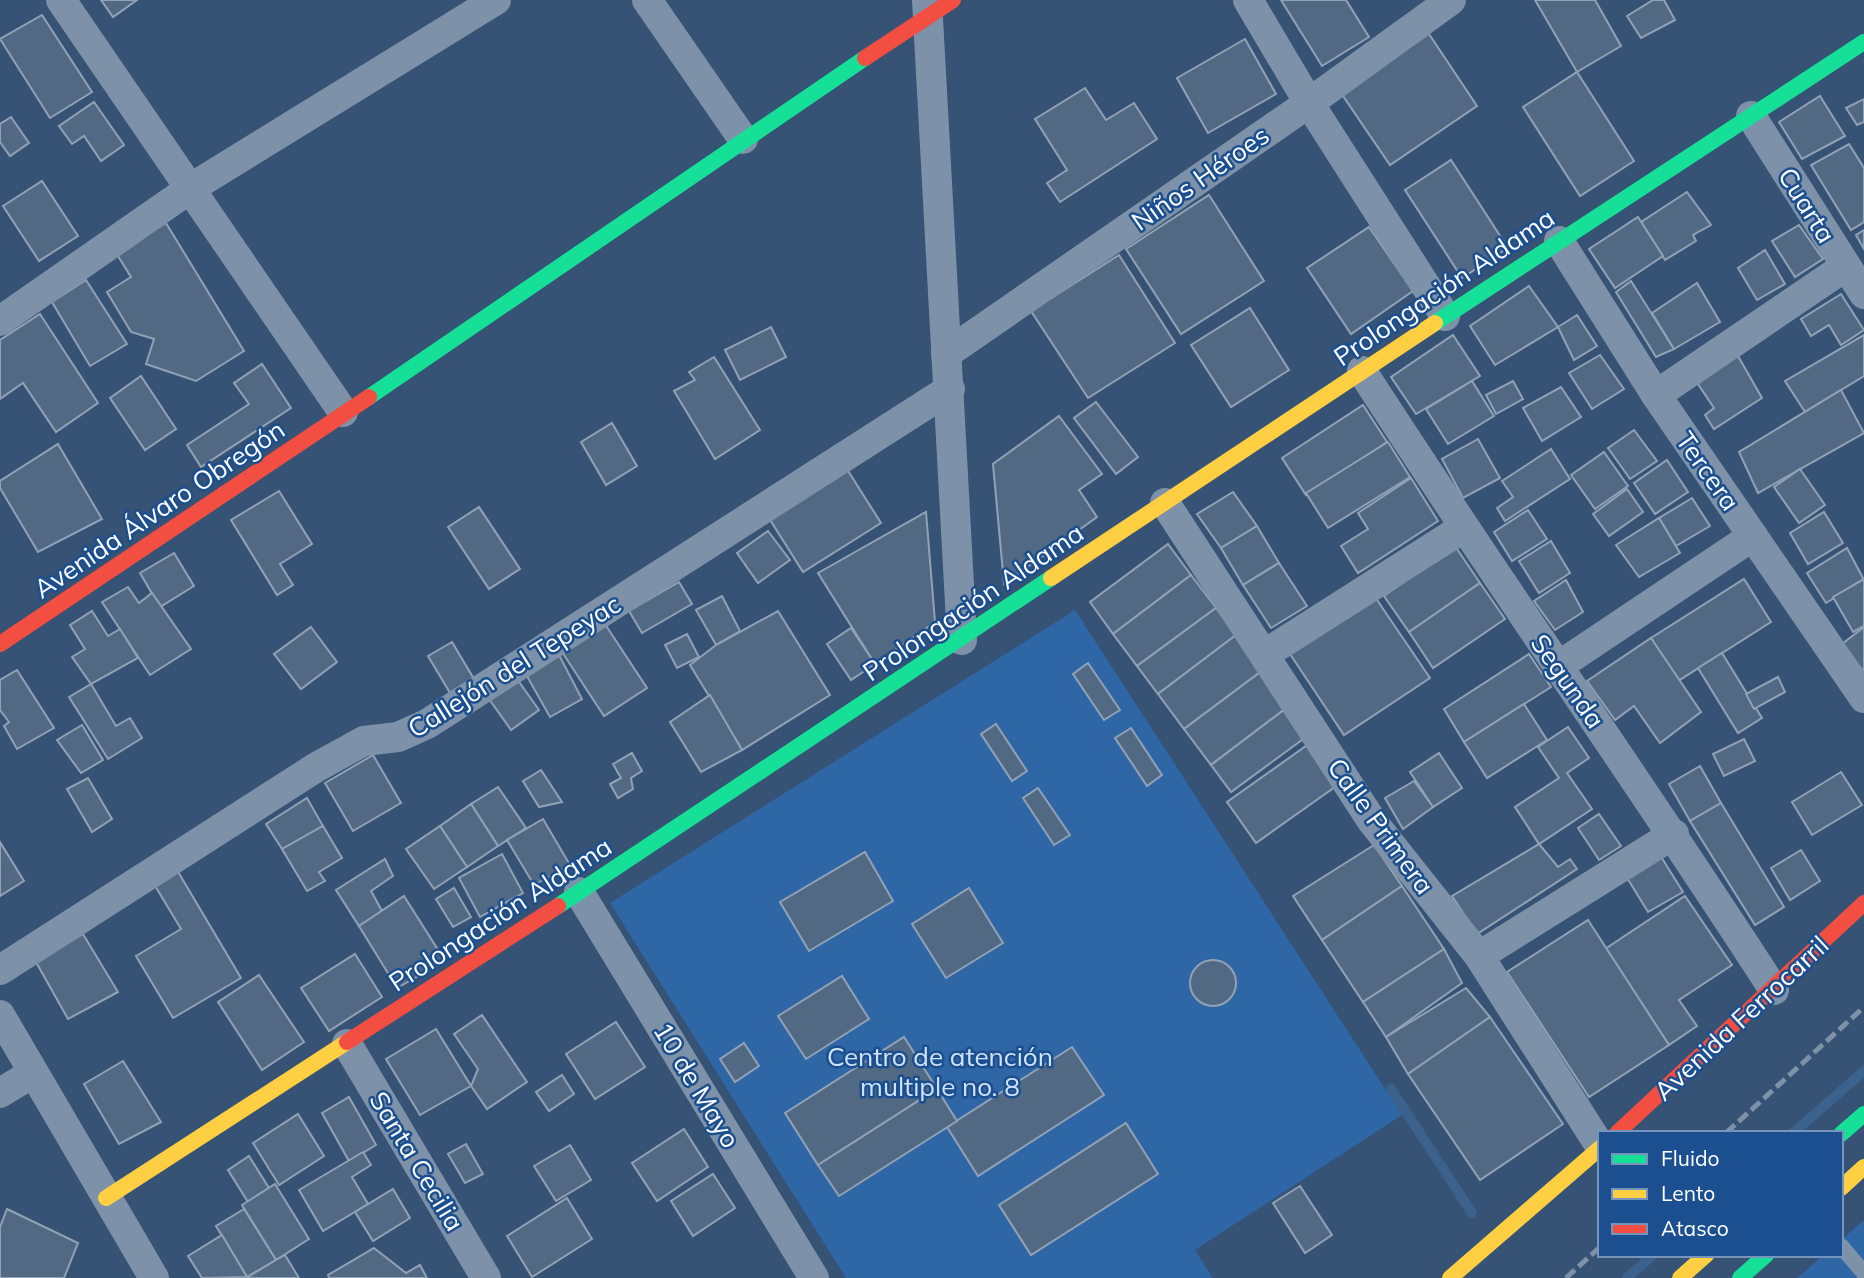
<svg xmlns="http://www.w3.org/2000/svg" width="1864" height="1278" viewBox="0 0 1864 1278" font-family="Mulish,sans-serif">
<rect width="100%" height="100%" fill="#365274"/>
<g fill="#2f66a5">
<polygon points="1075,610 1402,1115 1195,1250 1213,1278 846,1278 610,903"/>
<polygon points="1864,1220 1864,1278 1797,1278 1824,1255 1841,1255 1841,1240"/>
</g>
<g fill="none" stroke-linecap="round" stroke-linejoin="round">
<g stroke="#3b618d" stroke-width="10">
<polyline points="1391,1089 1472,1213"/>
<polyline points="1793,1133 1864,1071"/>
<polyline points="1627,1278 1653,1255"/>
</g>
</g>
<g fill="#526984" stroke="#92a2b6" stroke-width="2">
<polygon points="101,0 137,0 113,17"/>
<polygon points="1281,0 1346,0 1369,37 1322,66"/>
<polygon points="1535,0 1595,0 1621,46 1577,72"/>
<polygon points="1653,0 1664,0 1675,20 1641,38 1627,16"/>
<polygon points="42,15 92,92 50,118 0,39"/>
<polygon points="1429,34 1477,106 1390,165 1341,93"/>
<polygon points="1245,39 1276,94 1208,133 1177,78"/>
<polygon points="1577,72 1634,161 1580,196 1523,107"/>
<polygon points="1085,88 1106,120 1134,103 1157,139 1060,202 1047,183 1067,170 1035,119"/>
<polygon points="1820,96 1845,136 1802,159 1779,122"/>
<polygon points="1864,99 1864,122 1857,125 1846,108"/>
<polygon points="94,102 124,145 101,161 84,136 72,144 59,126"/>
<polygon points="11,117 29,143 10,156 0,142 0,124"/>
<polygon points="1849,144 1864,168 1864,222 1851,230 1811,165"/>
<polygon points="1451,160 1508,248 1462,278 1405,190"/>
<polygon points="42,181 78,236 39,261 3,206"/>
<polygon points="1687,192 1711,225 1693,235 1696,241 1665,260 1641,222"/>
<polygon points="1209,195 1264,281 1181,334 1126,249"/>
<polygon points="1638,217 1663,256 1615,288 1589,249"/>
<polygon points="166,223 244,351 196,381 146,364 154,339 131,332 107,292 131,277 116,253"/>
<polygon points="1799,225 1823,259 1795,277 1772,241"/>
<polygon points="1369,227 1413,291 1351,334 1307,268"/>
<polygon points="1864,230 1864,249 1856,235"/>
<polygon points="1765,250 1785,284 1757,300 1738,268"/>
<polygon points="1119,255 1175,343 1088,398 1031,311"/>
<polygon points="86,280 127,344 90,366 52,302"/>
<polygon points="1631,281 1674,349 1656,357 1616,292"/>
<polygon points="1697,283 1720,322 1674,349 1652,313"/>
<polygon points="1529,286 1558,327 1495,365 1470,326"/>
<polygon points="1841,294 1864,330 1841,345 1829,325 1811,336 1801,319"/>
<polygon points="1250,308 1289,370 1231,407 1191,345"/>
<polygon points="40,314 98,403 56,432 23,383 0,399 0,340"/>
<polygon points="1577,315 1597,346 1574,360 1558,327"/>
<polygon points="771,327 786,357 740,380 725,350"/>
<polygon points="1453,335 1480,376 1416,414 1391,377"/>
<polygon points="1864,335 1864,376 1805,412 1785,381"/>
<polygon points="1600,355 1624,389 1592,409 1569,373"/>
<polygon points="1738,356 1762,398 1714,429 1705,415 1714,408 1696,381"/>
<polygon points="714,357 760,430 715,459 674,391 695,380 689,372"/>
<polygon points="262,364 291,408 201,467 187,445 249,404 234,383"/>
<polygon points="141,376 176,429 145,450 110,398"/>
<polygon points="1472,381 1494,416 1448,444 1426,409"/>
<polygon points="1513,381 1523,399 1496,414 1486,395"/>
<polygon points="1561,387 1581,417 1542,441 1523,408"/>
<polygon points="1841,390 1864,433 1758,493 1739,452"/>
<polygon points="1096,402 1138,457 1116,474 1074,418"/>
<polygon points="1363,405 1387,442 1306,495 1282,458"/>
<polygon points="1059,416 1102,474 1079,490 1097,517 1004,584 993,464"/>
<polygon points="612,423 637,466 606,485 581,442"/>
<polygon points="1634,430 1657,461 1630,479 1608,448"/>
<polygon points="1478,439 1500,478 1463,498 1442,459"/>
<polygon points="1388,442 1410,477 1328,528 1306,493"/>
<polygon points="58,444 102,519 38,552 0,488 0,481"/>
<polygon points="1551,449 1570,479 1505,521 1497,508 1513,497 1502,481"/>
<polygon points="1604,452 1628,486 1595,509 1571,475"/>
<polygon points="1667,460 1688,492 1655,514 1634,483"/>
<polygon points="845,466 881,523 803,572 767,515"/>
<polygon points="1800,469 1825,505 1799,523 1774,487"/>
<polygon points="1411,478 1438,521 1358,573 1341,546 1368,529 1358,513"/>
<polygon points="1627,489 1643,512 1609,536 1593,514"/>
<polygon points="279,491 312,544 280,564 293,585 277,595 231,520"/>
<polygon points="1233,492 1257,526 1221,548 1197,514"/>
<polygon points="1692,498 1710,526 1676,546 1659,518"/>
<polygon points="479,507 520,569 489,589 448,527"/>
<polygon points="1528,510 1547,539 1512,561 1494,532"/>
<polygon points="926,512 935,622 875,664 818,573"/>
<polygon points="1824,512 1843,543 1808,564 1790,533"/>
<polygon points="1659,518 1680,553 1639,577 1616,545"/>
<polygon points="1257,526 1279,563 1243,585 1221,548"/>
<polygon points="768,531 790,560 758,583 737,553"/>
<polygon points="1551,541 1570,573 1539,593 1519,561"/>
<polygon points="1168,544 1191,575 1113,634 1090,602"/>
<polygon points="1455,546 1480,583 1409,632 1384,596"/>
<polygon points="1847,548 1864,580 1826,603 1807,573"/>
<polygon points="174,553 194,586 160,607 140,573"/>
<polygon points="1279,563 1307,606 1271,628 1243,585"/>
<polygon points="1191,575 1216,608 1137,666 1113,634"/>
<polygon points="1744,579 1771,622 1678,681 1651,638"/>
<polygon points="1864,579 1864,626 1853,632 1833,597"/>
<polygon points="1566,580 1583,612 1555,630 1534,601"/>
<polygon points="679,582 692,604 642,633 629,611"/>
<polygon points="1480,583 1505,619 1433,668 1409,632"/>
<polygon points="128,587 139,603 152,593 191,649 150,675 102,602"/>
<polygon points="722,596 740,631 716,645 696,610"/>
<polygon points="1375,597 1430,678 1344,735 1290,654"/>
<polygon points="1216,608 1236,635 1158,694 1137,666"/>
<polygon points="92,611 108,636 120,629 138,658 91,684 72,657 85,649 70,625"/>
<polygon points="778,611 830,695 742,750 690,665 716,645"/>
<polygon points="601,618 647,688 604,716 562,652"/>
<polygon points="311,627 337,662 301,689 274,654"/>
<polygon points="1864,627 1864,672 1842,644"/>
<polygon points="851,628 875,664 851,680 827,644"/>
<polygon points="687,634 699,657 677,668 665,645"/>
<polygon points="1236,635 1263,670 1184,729 1158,694"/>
<polygon points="1651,638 1701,712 1660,743 1634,706 1615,720 1587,681"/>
<polygon points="452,642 474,679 450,693 428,656"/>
<polygon points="558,653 582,699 550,717 524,671"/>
<polygon points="1722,653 1762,718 1738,733 1698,668"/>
<polygon points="1529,654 1551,687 1464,742 1444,709"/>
<polygon points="1088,663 1120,710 1104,720 1073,674"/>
<polygon points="17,670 54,728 17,749 4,726 9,722 0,710 0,680"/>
<polygon points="1263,670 1289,706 1211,765 1184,729"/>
<polygon points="1778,677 1785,692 1754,709 1746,694"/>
<polygon points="517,679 539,710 511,730 489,699"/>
<polygon points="91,684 116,726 130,718 142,738 108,759 69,697"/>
<polygon points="710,695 742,750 701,772 670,722"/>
<polygon points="1524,704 1547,740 1487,778 1464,742"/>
<polygon points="1289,706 1310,734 1231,792 1211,765"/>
<polygon points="996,724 1027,771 1012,781 981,734"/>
<polygon points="82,725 103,760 81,773 57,740"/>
<polygon points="1568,727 1589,758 1567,773 1592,809 1539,844 1515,807 1559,778 1538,747"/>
<polygon points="1131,728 1162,775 1147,786 1115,738"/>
<polygon points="1744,739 1755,761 1724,776 1713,754"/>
<polygon points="1313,741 1342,782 1256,843 1227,802"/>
<polygon points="632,753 642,771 631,778 633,789 618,798 610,784 621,778 613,764"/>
<polygon points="1439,753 1462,788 1433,807 1410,772"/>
<polygon points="373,755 401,803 353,831 325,783"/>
<polygon points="1700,766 1721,803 1690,821 1669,784"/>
<polygon points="541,770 562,802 539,807 523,781"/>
<polygon points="1841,772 1862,805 1812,835 1792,802"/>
<polygon points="88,778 112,819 92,832 67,789"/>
<polygon points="1414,781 1433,807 1403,829 1385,798"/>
<polygon points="498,787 526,828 498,846 471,804"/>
<polygon points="1038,788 1070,835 1054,845 1023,798"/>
<polygon points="307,798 323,826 282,849 266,824"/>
<polygon points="1721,803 1784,907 1755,925 1690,821"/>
<polygon points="471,804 498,846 467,867 440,826"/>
<polygon points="1599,814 1621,846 1599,860 1578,828"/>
<polygon points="543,819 570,865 534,885 507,840"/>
<polygon points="323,826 342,858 319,872 325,881 307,891 282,849"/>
<polygon points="440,826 467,867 434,889 406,849"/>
<polygon points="0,842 24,881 0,896"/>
<polygon points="1539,844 1558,867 1570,859 1577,869 1477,934 1452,896"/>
<polygon points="1374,845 1402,886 1322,940 1293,896"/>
<polygon points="1801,850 1820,881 1790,900 1771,868"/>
<polygon points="865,852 893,901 809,951 780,902"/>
<polygon points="502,854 523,893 480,917 459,878"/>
<polygon points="1660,855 1683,892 1648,912 1626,876"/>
<polygon points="385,859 393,876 371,891 382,911 359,926 336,890"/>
<polygon points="177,870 241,978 173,1018 136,956 181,929 154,884"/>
<polygon points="1402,886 1444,949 1363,1002 1322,940"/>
<polygon points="454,888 471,917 453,927 436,899"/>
<polygon points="969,888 1003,943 946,978 912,924"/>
<polygon points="404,896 445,961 397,988 359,926"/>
<polygon points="1685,896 1732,965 1679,1000 1697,1026 1669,1045 1605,949"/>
<polygon points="1588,920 1669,1045 1589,1097 1507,972"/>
<polygon points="83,934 118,992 68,1019 36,962"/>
<polygon points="1444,949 1462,983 1386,1037 1363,1002"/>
<polygon points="355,954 382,997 329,1031 301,988"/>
<circle cx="1213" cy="983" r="23"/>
<polygon points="259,975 304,1042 262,1070 218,1002"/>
<polygon points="842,976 869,1019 806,1059 778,1016"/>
<polygon points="1466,988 1490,1017 1408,1074 1386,1037"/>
<polygon points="482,1015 527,1082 487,1109 471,1086 478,1069 454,1034"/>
<polygon points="1490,1017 1563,1124 1480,1180 1408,1074"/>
<polygon points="616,1022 645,1067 595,1099 566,1054"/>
<polygon points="436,1029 471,1086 420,1115 386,1059"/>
<polygon points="904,1037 937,1089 818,1165 785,1113"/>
<polygon points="744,1043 759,1066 735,1082 720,1059"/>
<polygon points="1072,1047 1104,1095 978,1176 947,1127"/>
<polygon points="123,1061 161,1122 119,1144 84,1084"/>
<polygon points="562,1075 574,1094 549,1111 536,1092"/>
<polygon points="937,1089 957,1121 839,1196 818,1165"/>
<polygon points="349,1097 376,1145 349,1161 322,1113"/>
<polygon points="298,1114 324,1156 279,1185 253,1143"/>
<polygon points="1126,1123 1158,1174 1031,1255 999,1205"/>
<polygon points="684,1129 708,1167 657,1201 632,1163"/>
<polygon points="466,1144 483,1174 465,1183 448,1154"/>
<polygon points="570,1145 591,1180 556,1201 534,1166"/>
<polygon points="363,1152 371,1165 352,1177 368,1204 323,1231 299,1190"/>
<polygon points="249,1156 269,1188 248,1202 228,1170"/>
<polygon points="713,1174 735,1208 693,1236 671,1201"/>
<polygon points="275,1184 309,1239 276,1260 242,1205"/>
<polygon points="1300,1186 1332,1235 1305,1253 1273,1203"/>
<polygon points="393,1189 410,1218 373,1241 355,1212"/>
<polygon points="567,1198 592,1239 532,1277 507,1236"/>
<polygon points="7,1209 78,1243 64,1278 0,1278 0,1227"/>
<polygon points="244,1209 276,1260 247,1277 216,1226"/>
<polygon points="222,1235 247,1277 202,1278 188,1256"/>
<polygon points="374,1248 406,1273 420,1265 427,1278 329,1278 328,1275"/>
<polygon points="285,1255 299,1278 246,1278 276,1260"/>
</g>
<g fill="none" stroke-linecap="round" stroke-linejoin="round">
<polyline stroke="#7d92a8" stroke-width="16" points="1841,1246 1864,1273"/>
<g stroke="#7d92a8" stroke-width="30">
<polyline points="61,0 343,412"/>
<polyline points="647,0 743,139"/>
<polyline points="927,0 962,640"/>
<polyline points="1248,0 1309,103 1445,316"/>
<polyline points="1751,116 1864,294"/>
<polyline points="1559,241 1656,395 1864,698"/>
<polyline points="0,321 191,188 496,0"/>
<polyline points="946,354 1309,103 1451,0"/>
<path d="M1362,371C1496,580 1640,782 1774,990"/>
<polyline points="1656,395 1846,266"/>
<polyline points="1165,503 1372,821 1479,956 1600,1146"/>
<polyline points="1265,654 1463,528"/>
<polyline points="1557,667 1753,536"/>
<polyline points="579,892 814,1278"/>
<polyline points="1479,956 1674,834"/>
<polyline points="0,970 315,768 364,741 398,737 427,724 950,389"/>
<polyline points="0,1015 154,1278"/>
<polyline points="347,1044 486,1278"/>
<polyline points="0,1093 33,1073"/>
</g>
<g stroke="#16e098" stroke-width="16">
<polyline points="1435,323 1864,42"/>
<polyline points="369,397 865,58"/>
<polyline points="558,906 1051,578"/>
<polyline points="1841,1134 1864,1114"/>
<polyline points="1740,1278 1766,1255"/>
</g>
<g stroke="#ffcf43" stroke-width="16">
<polyline points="1051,578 1435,323"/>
<polyline points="1841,1188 1864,1167"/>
<polyline points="106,1198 347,1042"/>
<polyline points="1450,1278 1600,1148"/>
<polyline points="1680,1278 1706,1255"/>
</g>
<g stroke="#f24e42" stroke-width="16">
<polyline points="865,58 953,0"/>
<polyline points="0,644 369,397"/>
<polyline points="347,1042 558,906"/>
<polyline points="1617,1133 1864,903"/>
</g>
<g stroke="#7e92a7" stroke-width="5" stroke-dasharray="12 5" stroke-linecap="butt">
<polyline points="1726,1133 1864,1007"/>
<polyline points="1566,1278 1600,1247"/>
</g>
</g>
<g text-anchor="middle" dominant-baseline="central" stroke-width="5" stroke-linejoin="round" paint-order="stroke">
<g font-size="26" fill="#fff" stroke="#1b4f8f">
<text transform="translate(1200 178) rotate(-35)">Niños Héroes</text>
<text transform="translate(1807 205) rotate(58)">Cuarta</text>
<text transform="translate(1444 287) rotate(-34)">Prolongación Aldama</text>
<text transform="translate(1708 471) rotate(55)">Tercera</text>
<text transform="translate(159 509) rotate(-34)">Avenida Álvaro Obregón</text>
<text transform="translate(973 602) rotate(-34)">Prolongación Aldama</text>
<text transform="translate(514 666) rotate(-32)">Callejón del Tepeyac</text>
<text transform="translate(1568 681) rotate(55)">Segunda</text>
<text transform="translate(1381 826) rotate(54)">Calle Primera</text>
<text transform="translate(500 914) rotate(-33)">Prolongación Aldama</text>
<text transform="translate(1741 1018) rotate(-43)">Avenida Ferrocarril</text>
<text transform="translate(697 1085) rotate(59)">10 de Mayo</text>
<text transform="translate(417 1161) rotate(59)">Santa Cecilia</text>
</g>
<g font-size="26" fill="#cfe3fa" stroke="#1b4f8f">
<text x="940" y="1056">Centro de atención<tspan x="940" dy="30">multiple no. 8</tspan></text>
</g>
</g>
<rect x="1598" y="1131" width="245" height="126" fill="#1b4f8f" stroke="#7695bc" stroke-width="2"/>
<rect x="1612" y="1154" width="35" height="10" fill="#16e098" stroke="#7695bc" stroke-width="2"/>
<text x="1661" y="1166" font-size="21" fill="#ffffff">Fluido</text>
<rect x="1612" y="1189" width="35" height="10" fill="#ffcf43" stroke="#7695bc" stroke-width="2"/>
<text x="1661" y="1201" font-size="21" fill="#ffffff">Lento</text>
<rect x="1612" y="1224" width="35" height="10" fill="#f24e42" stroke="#7695bc" stroke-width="2"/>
<text x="1661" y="1236" font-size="21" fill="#ffffff">Atasco</text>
</svg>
